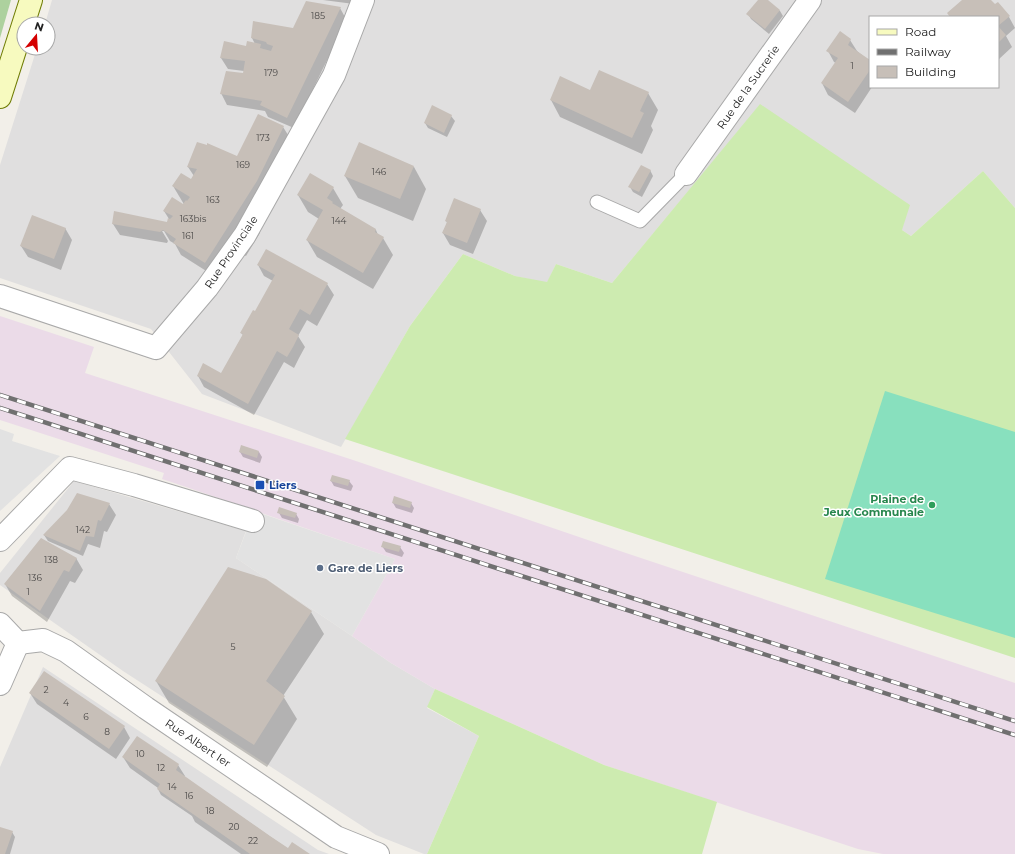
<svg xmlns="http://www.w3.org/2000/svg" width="1015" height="854" viewBox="0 0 1015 854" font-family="Montserrat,sans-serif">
<rect width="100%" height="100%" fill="#f2efe9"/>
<g fill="#e0dfdf" fill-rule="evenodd">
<path d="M52,0H1015V208L983,171L911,236L902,230L760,105L612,283L556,264L547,283L515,276L463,254L410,326L341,447L202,394L151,329L0,278V165L37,48H48V24H45ZM870,17H998V87H870Z"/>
<polygon points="74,481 246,531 236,558 352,636 391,663 435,689 427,708 479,736 427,854 424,854 376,835 123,671 0,585 0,573"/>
<polygon points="43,667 318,850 329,854 0,854 0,767"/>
</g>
<polygon fill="#ebdbe8" points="0,316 94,347 85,373 353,460 623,552 1015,683 1015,854 883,854 858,849 604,765 435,689 391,663 352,636 395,559 192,489 162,479 164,473 0,420"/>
<g fill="#cdebb0">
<polygon points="760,104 910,205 902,230 911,236 983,171 1015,208 1015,658 345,439 410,326 463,254 515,276 547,282 556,264 612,283"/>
<polygon points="435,689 604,765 717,802 702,854 427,854 479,736 427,707"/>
</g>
<polygon fill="#add19e" points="0,0 11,0 0,38"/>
<polygon fill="#88e0be" points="885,391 1015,432 1015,638 825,579"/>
<g fill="#e2e2e2">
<polygon points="0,429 14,434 12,441 60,456 0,511"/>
<polygon points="254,511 395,559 352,636 236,558"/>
</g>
<g fill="#0003">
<polygon points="323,0 355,0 354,4"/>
<polygon points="759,0 766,0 780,11 783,16 769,34 751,19 748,14"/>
<polygon points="963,0 990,0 995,6 1009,17 1015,28 1006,36 1012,47 998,60 998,17 950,17"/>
<polygon points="340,8 346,19 333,48 294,128 268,117 265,111 227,105 221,93 244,75 244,71 228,69 221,58 255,44 252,38 294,30"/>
<polygon points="850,40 857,51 870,62 870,87 872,87 855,113 828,95 822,83 836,63 834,62 828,51"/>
<polygon points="591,91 648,93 658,110 651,126 653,130 642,154 560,117 551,100"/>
<polygon points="451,116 455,121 447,137 428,128 425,123"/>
<polygon points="283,127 290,138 249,214 260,233 246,256 229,246 211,274 181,255 175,244 170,241 164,231 162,231 168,241 167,243 120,235 113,224 167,223 169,219 164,211 185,206 173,186 191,180 194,176 188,167 238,157"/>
<polygon points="414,167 426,189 413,221 358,198 345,176"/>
<polygon points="650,170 653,176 642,197 633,192 630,187"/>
<polygon points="333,188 343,205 340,209 376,230 378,235 383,238 393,255 373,289 317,257 307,240 319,219 308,212 298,195"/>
<polygon points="480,210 487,221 473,254 450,245 443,233 447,223 446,220"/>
<polygon points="65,228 72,240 61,270 28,257 21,246"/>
<polygon points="258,265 327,284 334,295 317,326 307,320 298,336 305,347 299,358 294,368 284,362 254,415 204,387 198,376 222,374 243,335 241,333 255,313 273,281 264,276"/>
<polygon points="240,452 259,452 262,457 260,463 243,457"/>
<polygon points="331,481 349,481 353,486 351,491 334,486"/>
<polygon points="393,503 411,503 414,508 412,513 396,508"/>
<polygon points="109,504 116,515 107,532 104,531 100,548 88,544 83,556 48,541 44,535"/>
<polygon points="279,513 296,514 299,519 298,523 282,518"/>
<polygon points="382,546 400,547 404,553 402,557 386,552"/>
<polygon points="76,558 83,570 75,583 70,581 47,622 12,596 5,584"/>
<polygon points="265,580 311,612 324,634 283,696 297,719 267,767 169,703 156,681"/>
<polygon points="30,693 124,727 130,738 116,759 37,704"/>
<polygon points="123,757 178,765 185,776 184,777 288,849 308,854 241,854 195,822 192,816 161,795 158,789 158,788 130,768"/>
<polygon points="0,828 12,832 15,837 10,854 0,854"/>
</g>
<g fill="#c7bfb8">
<polygon points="758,0 768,0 780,10 765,29 746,14"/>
<polygon points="962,0 991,0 995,4 998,2 1010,16 998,26 1006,35 998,43 998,17 950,17 947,13"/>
<polygon points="306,1 341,7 327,36 287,118 260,105 262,101 220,94 226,71 243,73 245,61 220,58 224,41 246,46 247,41 261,44 260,48 271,51 273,46 267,44 266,42 251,38 253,21 293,28"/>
<polygon points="840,31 851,39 848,45 870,60 870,70 848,102 821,83 838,58 826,51"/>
<polygon points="599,70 649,92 640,111 644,113 632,138 550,100 560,76 590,90"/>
<polygon points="432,105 452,115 444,133 424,123"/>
<polygon points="258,114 284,126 257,181 205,263 173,243 176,239 163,230 160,232 112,224 114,211 167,222 168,218 170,219 173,216 163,211 172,197 183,204 186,200 187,201 190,197 172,186 181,173 191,179 197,169 187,167 197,142 207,145 207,143 237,156"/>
<polygon points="359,142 414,166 400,199 344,176"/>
<polygon points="641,165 651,170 639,192 628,187"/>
<polygon points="310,173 334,187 327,198 333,202 332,203 376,229 375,232 384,237 363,273 306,240 323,210 297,195"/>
<polygon points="454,198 481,209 467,243 442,233 447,222 445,221"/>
<polygon points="32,215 66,228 54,259 20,246"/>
<polygon points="266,249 328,283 310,315 300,309 289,329 299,335 293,347 287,357 277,351 248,404 197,376 203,363 221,373 243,334 240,333 253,310 255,311 275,275 257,265"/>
<polygon points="241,445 259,451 257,458 239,452"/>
<polygon points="332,475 350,480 348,486 330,481"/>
<polygon points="77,493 110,503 101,521 98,520 94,537 86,536 80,551 43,535 67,510"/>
<polygon points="394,496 412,502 410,508 392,503"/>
<polygon points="279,507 297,513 295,518 277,513"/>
<polygon points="41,538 77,558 69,572 64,570 40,611 4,584"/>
<polygon points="383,541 401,546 399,552 381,547"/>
<polygon points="228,567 266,579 312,611 266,681 285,696 254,745 155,681"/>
<polygon points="44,671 125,726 109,749 29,693"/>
<polygon points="137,736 179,764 176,770 270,836 288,848 292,842 310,854 250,854 236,844 157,789 160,784 122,757"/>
<polygon points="0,827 13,831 5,854 0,854"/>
</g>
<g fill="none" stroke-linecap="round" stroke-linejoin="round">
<defs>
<polyline id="lane" points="597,202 640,221 686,174"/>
<g id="street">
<polyline points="686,174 810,0"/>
<polyline points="0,296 156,348 207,288 245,235 334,75 363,0"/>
<polyline points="0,540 70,468 134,485 253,521"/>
<polyline points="0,624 18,643"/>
<polyline points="18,643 43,640 66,651 146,708 336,837 378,854"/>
<polyline points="0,684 18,643"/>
</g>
<polyline id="secondary" points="0,97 31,0"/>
</defs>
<use href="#lane" stroke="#a9a9a9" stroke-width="15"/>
<use href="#street" stroke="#a9a9a9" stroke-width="24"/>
<use href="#secondary" stroke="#707d05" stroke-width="24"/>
<use href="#lane" stroke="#fff" stroke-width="13"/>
<use href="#street" stroke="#fff" stroke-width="22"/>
<use href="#secondary" stroke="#f7fabf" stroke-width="22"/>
<defs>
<g id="rail">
<polyline points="0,395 1015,721"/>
<polyline points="0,408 1015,735"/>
</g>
</defs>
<use href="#rail" stroke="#707070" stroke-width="4.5"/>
<use href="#rail" stroke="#fff" stroke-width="3" stroke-dasharray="9" stroke-linecap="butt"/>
</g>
<rect fill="#1a4fb4" stroke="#fff" stroke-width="1.5" x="255" y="480" width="10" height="10" rx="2"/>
<circle fill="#2e9e5b" stroke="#fff" stroke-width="1.5" cx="932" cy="505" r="4"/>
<circle fill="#5c6f8a" stroke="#fff" stroke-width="1.5" cx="320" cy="568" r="4"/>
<g text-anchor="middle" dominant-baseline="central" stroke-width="3" stroke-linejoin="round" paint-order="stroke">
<g font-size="9" fill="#4b4948">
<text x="318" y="15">185</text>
<text x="852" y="65">1</text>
<text x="271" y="72">179</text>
<text x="263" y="137">173</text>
<text x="243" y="164">169</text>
<text x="379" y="171">146</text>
<text x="213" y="199">163</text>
<text x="193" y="218">163bis</text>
<text x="339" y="220">144</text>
<text x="188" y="235">161</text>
<text x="83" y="529">142</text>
<text x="51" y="559">138</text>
<text x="35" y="577">136</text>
<text x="28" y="591">1</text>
<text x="233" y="646">5</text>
<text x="46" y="689">2</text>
<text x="66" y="702">4</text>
<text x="86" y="716">6</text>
<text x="107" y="731">8</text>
<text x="140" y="753">10</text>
<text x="161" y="767">12</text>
<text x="172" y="786">14</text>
<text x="189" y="795">16</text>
<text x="210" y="810">18</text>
<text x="234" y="826">20</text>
<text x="253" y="840">22</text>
</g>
<g font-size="11" fill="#222" stroke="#fff">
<text transform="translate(748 87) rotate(-55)">Rue de la Sucrerie</text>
<text transform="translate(231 252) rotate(-56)">Rue Provinciale</text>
<text transform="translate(198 743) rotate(34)">Rue Albert Ier</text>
</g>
<g font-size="11" font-weight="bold" fill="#164399" stroke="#fff" text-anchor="start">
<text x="269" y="485">Liers</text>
</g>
<g font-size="11" font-weight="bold" fill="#27864d" stroke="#fff" text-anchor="end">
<text x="924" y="499">Plaine de<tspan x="924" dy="13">Jeux Communale</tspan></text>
</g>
<g font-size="11" font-weight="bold" fill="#4e5e75" stroke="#fff" text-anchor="start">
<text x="328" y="568">Gare de Liers</text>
</g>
</g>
<rect x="869" y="16" width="130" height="72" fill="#ffffff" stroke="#a7a7a7"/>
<rect x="877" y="29" width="20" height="6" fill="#f7fabf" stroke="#a7a7a7"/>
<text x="905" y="36" font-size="12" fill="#222222">Road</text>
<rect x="877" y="49" width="20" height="6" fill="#707070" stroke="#a7a7a7"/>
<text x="905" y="56" font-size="12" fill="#222222">Railway</text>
<rect x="877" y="66" width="20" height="12" fill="#c7bfb8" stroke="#a7a7a7"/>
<text x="905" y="76" font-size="12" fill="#222222">Building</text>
<g transform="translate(36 36) rotate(18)"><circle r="19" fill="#ffffff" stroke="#a7a7a7"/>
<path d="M0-3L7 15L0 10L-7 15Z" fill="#d40000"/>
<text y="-6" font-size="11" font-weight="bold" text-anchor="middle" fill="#222222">N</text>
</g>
</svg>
